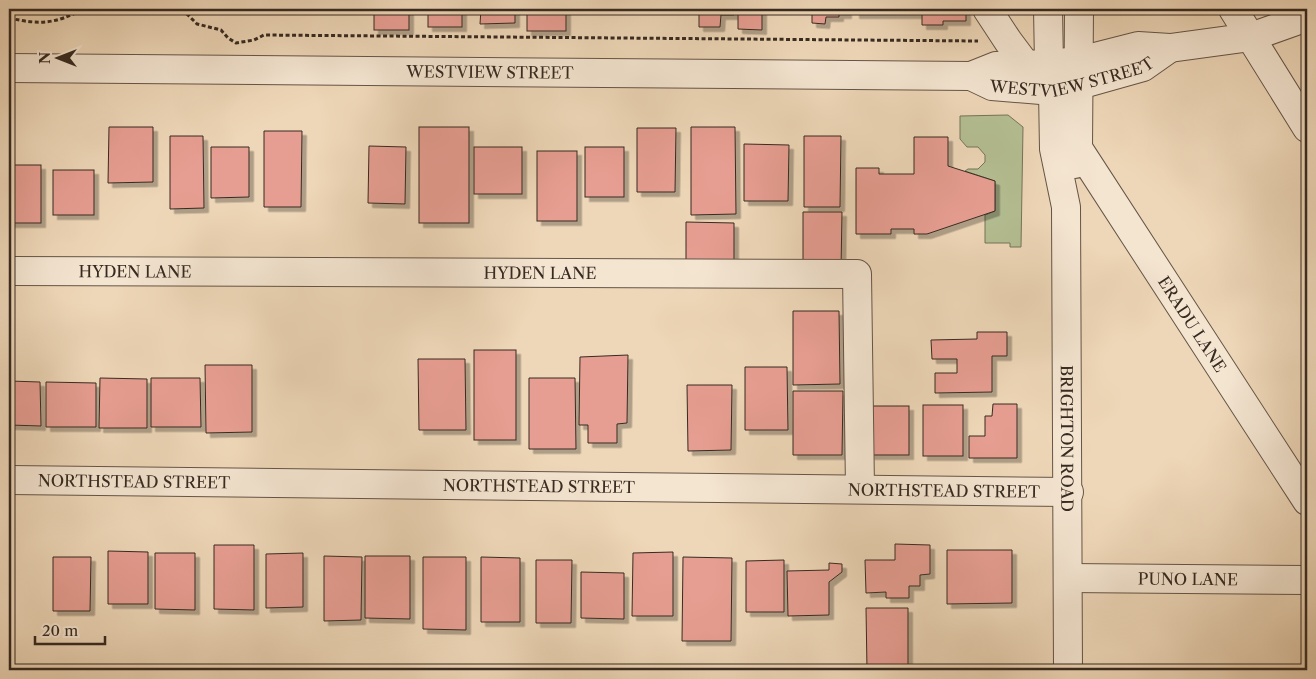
<svg xmlns="http://www.w3.org/2000/svg" width="1316" height="679" viewBox="0 0 1316 679" font-family="'Libre Caslon Text',serif">
<defs>
<filter id="shadow"><feDropShadow dx="4.5" dy="4.5" stdDeviation="0" flood-color="#0004"/></filter>
</defs>
<rect width="100%" height="100%" fill="#eed7b8"/>
<filter id="stains"><feTurbulence type="fractalNoise" baseFrequency=".004" numOctaves="4"/><feColorMatrix values="0 0 0 0 .2 0 0 0 0 .09 0 0 0 0 .02 0 0 0 .5 -.17"/></filter>
<radialGradient id="worn" r=".72"><stop offset=".6" stop-color="#630" stop-opacity="0"/><stop offset="1" stop-color="#630" stop-opacity=".3"/></radialGradient>
<polygon fill="#b4bf93" stroke="#75745a" points="1008,115 1023,127 1021,247 1010,247 1010,243 985,243 985,215 995,211 995,181 965,171 968,169 978,169 985,162 985,155 978,147 967,147 960,139 960,116"/>
<g fill="#e79e92" stroke="#362a21" filter="url(#shadow)">
<rect x="374" y="9" width="35" height="21"/>
<rect x="428" y="9" width="34" height="18"/>
<polygon points="481,9 515,9 515,23 480,24"/>
<rect x="527" y="9" width="39" height="22"/>
<polygon points="699,9 734,9 734,15 721,15 720,27 699,27"/>
<polygon points="738,9 779,9 762,9 762,30 738,29"/>
<polygon points="812,9 847,9 847,14 839,14 839,17 826,17 825,24 812,23"/>
<polygon points="855,9 966,9 966,21 943,21 943,25 922,25 922,14 855,14"/>
<polygon points="109,127 153,127 153,182 108,183"/>
<rect x="419" y="127" width="50" height="96"/>
<polygon points="691,127 735,127 736,214 691,215"/>
<polygon points="637,128 676,128 675,192 637,192"/>
<polygon points="264,131 302,131 301,207 264,207"/>
<polygon points="170,136 203,136 204,208 170,209"/>
<polygon points="804,136 841,136 840,207 804,207"/>
<polygon points="914,137 948,137 948,166 995,181 995,211 927,234 914,234 914,229 891,229 891,234 856,234 856,168 879,168 879,174 914,174"/>
<polygon points="744,144 789,145 788,201 744,201"/>
<polygon points="369,146 406,147 405,204 368,203"/>
<polygon points="211,147 249,147 249,197 211,198"/>
<rect x="474" y="147" width="48" height="47"/>
<rect x="585" y="147" width="39" height="50"/>
<rect x="537" y="151" width="40" height="70"/>
<rect x="9" y="165" width="32" height="58"/>
<rect x="53" y="170" width="41" height="45"/>
<polygon points="803,212 842,212 841,270 803,270"/>
<polygon points="686,222 734,223 734,267 686,267"/>
<polygon points="793,311 839,311 840,384 793,385"/>
<polygon points="977,332 1007,332 1007,356 992,356 992,392 935,393 935,373 957,373 957,359 932,359 931,340 977,339"/>
<rect x="474" y="350" width="42" height="90"/>
<polygon points="628,355 627,423 617,424 617,443 588,443 588,425 579,425 580,357"/>
<polygon points="418,359 465,359 466,430 419,430"/>
<polygon points="205,365 252,365 252,432 206,433"/>
<polygon points="745,367 787,367 788,430 745,430"/>
<polygon points="100,378 147,379 147,428 99,428"/>
<polygon points="151,378 200,378 201,427 151,427"/>
<polygon points="529,378 575,378 576,449 529,449"/>
<polygon points="9,381 40,382 41,426 9,425"/>
<polygon points="46,382 96,383 96,427 46,427"/>
<polygon points="687,385 732,385 731,450 688,451"/>
<polygon points="793,391 843,391 842,455 793,455"/>
<polygon points="993,404 1017,404 1017,458 969,458 969,436 985,436 985,416 992,416"/>
<rect x="923" y="405" width="40" height="51"/>
<rect x="870" y="406" width="39" height="49"/>
<polygon points="895,544 930,545 930,574 920,575 920,586 909,586 909,598 886,598 886,592 866,593 865,560 895,560"/>
<polygon points="214,545 254,545 254,610 214,609"/>
<polygon points="947,550 1012,550 1012,603 947,604"/>
<polygon points="108,551 148,552 148,604 108,604"/>
<polygon points="673,552 673,616 632,616 633,553"/>
<polygon points="155,553 195,553 195,610 155,609"/>
<polygon points="303,553 303,607 266,608 266,554"/>
<polygon points="324,556 362,557 361,620 324,621"/>
<polygon points="365,556 410,556 410,619 365,618"/>
<polygon points="53,557 91,557 90,611 53,611"/>
<polygon points="423,557 466,557 466,630 423,629"/>
<polygon points="481,557 520,558 520,622 481,622"/>
<polygon points="683,557 732,558 731,641 682,641"/>
<polygon points="536,560 572,560 571,623 536,623"/>
<polygon points="784,560 784,612 746,612 746,561"/>
<polygon points="829,563 842,564 842,572 829,582 829,615 788,616 787,571 829,570"/>
<polygon points="581,572 624,573 624,619 581,618"/>
<polygon points="866,608 908,608 908,670 867,670"/>
</g>
<g fill="none" stroke-linecap="round" stroke-linejoin="round">
<defs>
<g id="minor">
<polyline points="987,9 1008,41 1026,65"/>
<path id="s1" d="M1048,9L1049,64L1053,91L1054,149L1066,207L1068,670"/>
<polyline points="1233,9 1307,128"/>
<path id="s2" d="M9,68L971,76L996,66L1049,64L1079,61L1138,46L1170,48L1251,37L1307,17"/>
<path id="s3" d="M971,76L992,86L1053,91L1079,85L1143,67L1170,48"/>
<path id="s4" d="M1078,148L1307,501"/>
<polyline points="1075,164 1078,148 1079,9"/>
<path id="s5" d="M9,271L857,274L860,489"/>
<path id="s6" d="M9,480L1069,492"/>
<path id="s7" d="M1068,578L1307,580"/>
</g>
</defs>
<use href="#minor" stroke="#645547" stroke-width="30"/>
<g stroke="#362a21" stroke-width="3" stroke-dasharray="4 2.5" stroke-linecap="butt">
<polyline points="182,9 197,24 221,30 228,38 236,43 254,40 264,35 978,41"/>
<path d="M9,18C41,25 54,24 84,9"/>
</g>
<use href="#minor" stroke="#f4e5d1" stroke-width="28"/>
</g>
<g text-anchor="middle" dominant-baseline="central" stroke-width="5" stroke-linejoin="round" paint-order="stroke">
<g font-size="16" fill="#362a21" stroke="#f4e5d1">
<text stroke="none"><textPath href="#s3" startOffset="105">WESTVIEW STREET</textPath></text>
<text stroke="none"><textPath href="#s2" startOffset="481">WESTVIEW STREET</textPath></text>
<text stroke="none"><textPath href="#s5" startOffset="126">HYDEN LANE</textPath></text>
<text stroke="none"><textPath href="#s5" startOffset="531">HYDEN LANE</textPath></text>
<text stroke="none"><textPath href="#s4" startOffset="210">ERADU LANE</textPath></text>
<text stroke="none"><textPath href="#s1" startOffset="431">BRIGHTON ROAD</textPath></text>
<text stroke="none"><textPath href="#s6" startOffset="125">NORTHSTEAD STREET</textPath></text>
<text stroke="none"><textPath href="#s6" startOffset="530">NORTHSTEAD STREET</textPath></text>
<text stroke="none"><textPath href="#s6" startOffset="935">NORTHSTEAD STREET</textPath></text>
<text stroke="none"><textPath href="#s7" startOffset="120">PUNO LANE</textPath></text>
</g>
</g>
<rect width="1316" height="679" fill="none" stroke="#eed7b8" stroke-width="30"/>
<rect x="10" y="10" width="1296" height="659" fill="none" stroke="#362a21" stroke-width="2.5"/>
<rect x="15" y="15" width="1286" height="649" fill="none" stroke="#362a21"/>
<g transform="translate(58 58) rotate(270)" stroke="#f4e5d1" stroke-width="4" paint-order="stroke">
<path d="M0-4L9 19L0 12L-9 19Z" fill="#362a21"/>
<text y="-8" font-size="14" font-weight="bold" text-anchor="middle" fill="#362a21">N</text>
</g>
<path d="M35 636v8h70v-8" fill="none" stroke="#362a21" stroke-width="2.5"/>
<text x="42" y="636" font-size="15" fill="#362a21" stroke="#f4e5d1" stroke-width="4" paint-order="stroke">20 m</text>
<rect width="100%" height="100%" filter="url(#stains)"/>
<rect width="100%" height="100%" fill="url(#worn)"/>
</svg>
